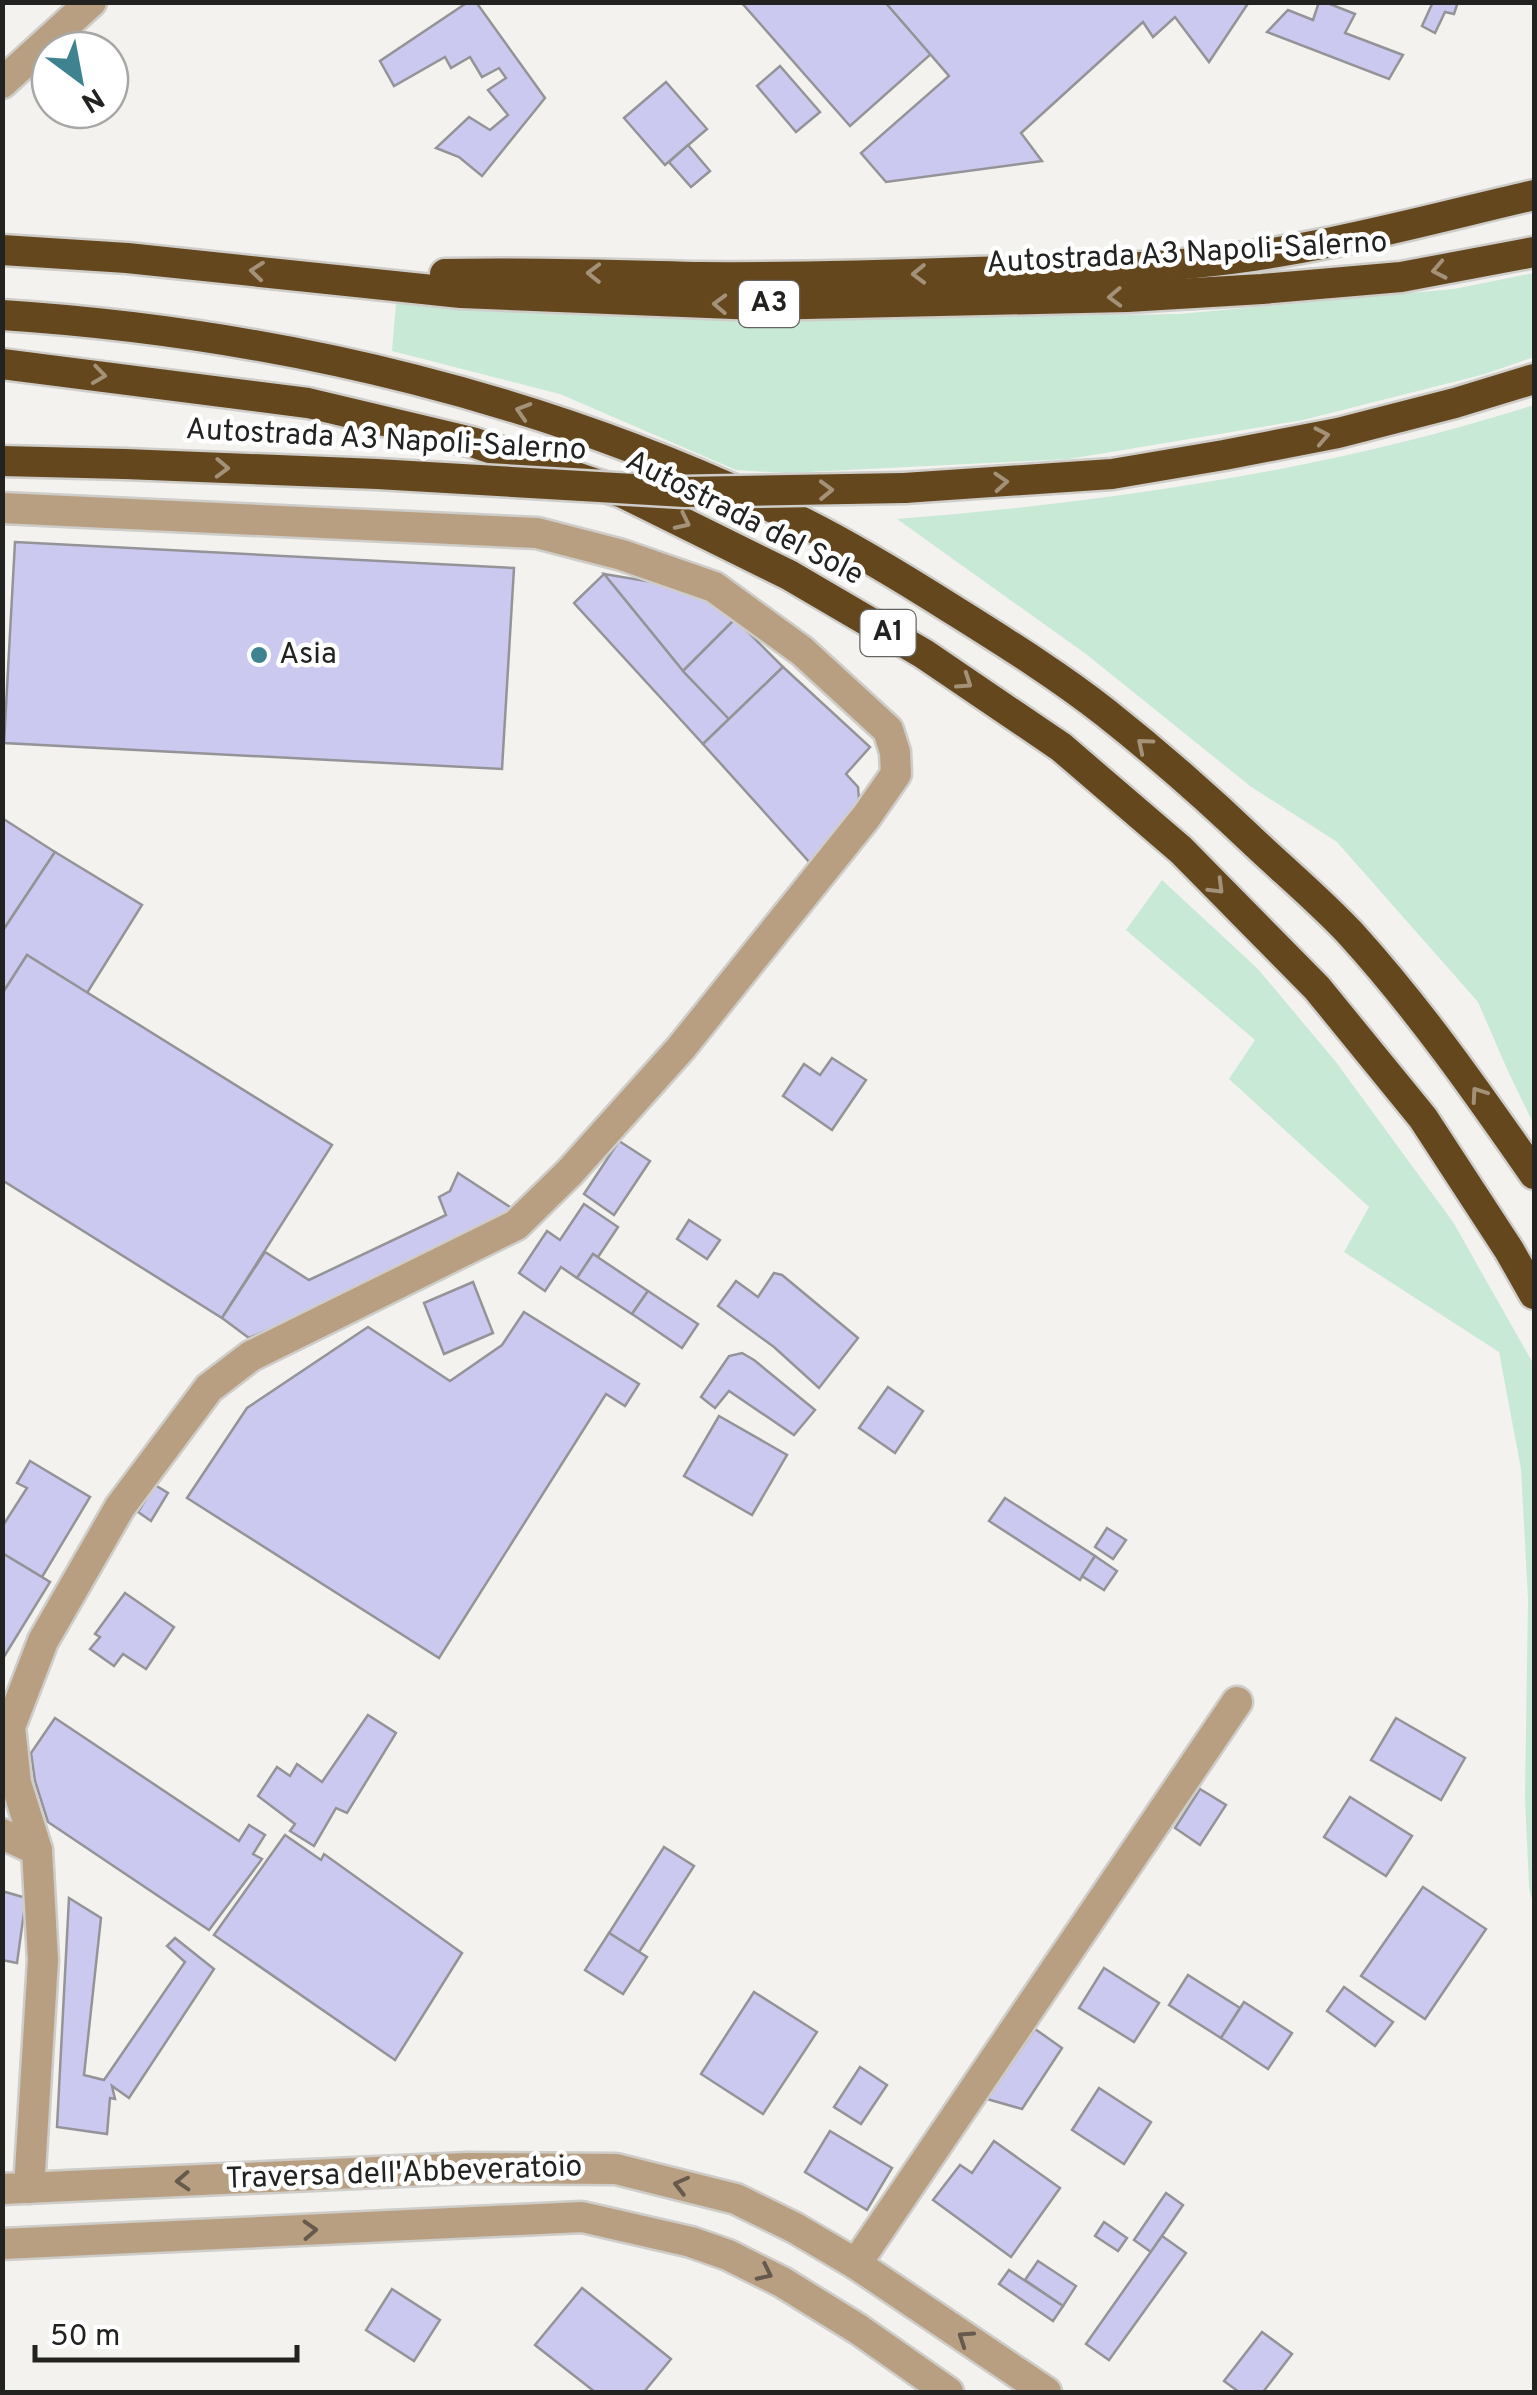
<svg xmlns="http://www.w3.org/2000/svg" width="1537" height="2395" viewBox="0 0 1537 2395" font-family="Overpass,sans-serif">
<rect width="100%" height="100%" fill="#f4f2ee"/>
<g fill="#c8e9d5">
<polygon points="1534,273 1534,357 1485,374 1303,420 1069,459 787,473 736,470 560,394 392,351 396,303 762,320 1179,314 1454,289"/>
<path d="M1534,405V1125L1507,1069L1478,1002L1337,842L1250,786L1086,654L897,519C1110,502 1331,470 1534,405Z"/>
<polygon points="1162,880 1258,969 1336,1062 1453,1222 1534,1365 1534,1909 1529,1887 1525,1796 1528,1599 1521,1469 1499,1352 1344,1252 1369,1207 1229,1079 1255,1040 1126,930"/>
</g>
<g fill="#ccc9f1" stroke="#949498" stroke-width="2.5">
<polygon points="468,2 476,2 545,98 482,176 459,157 436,148 469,117 490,130 508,115 488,90 506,78 499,68 482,77 470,57 451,68 445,57 394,86 380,61"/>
<polygon points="741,2 885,2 931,54 850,126"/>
<polygon points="885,2 1249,2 1209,62 1175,17 1153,37 1143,22 1021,133 1042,161 886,182 861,153 949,76"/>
<polygon points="1319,2 1325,2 1355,14 1345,33 1403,55 1389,79 1267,32 1288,10 1313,20"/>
<polygon points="1433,2 1458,2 1454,14 1445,12 1435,33 1422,26"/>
<polygon points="780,66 820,112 796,132 757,86"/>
<polygon points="666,82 707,129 665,165 624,118"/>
<polygon points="688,145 710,171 691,187 669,162"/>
<polygon points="15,542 514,568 502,769 4,743"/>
<polygon points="604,574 688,588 720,604 735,619 683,671"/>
<polygon points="604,574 683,671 729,719 703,744 574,603"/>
<polygon points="735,619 783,667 729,719 683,671"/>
<polygon points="783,667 870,747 846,774 858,787 859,799 842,831 812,865 703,744"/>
<polygon points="2,818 55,852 2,932"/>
<polygon points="55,852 142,905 87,993 27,955 2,994 2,932"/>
<polygon points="27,955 332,1145 222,1318 2,1180 2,994"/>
<polygon points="832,1058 866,1080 832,1130 783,1096 804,1064 820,1075"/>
<polygon points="619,1141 650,1161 614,1215 584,1194"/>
<polygon points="458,1173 519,1213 431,1259 249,1338 222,1318 265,1252 309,1280 446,1215 439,1197 450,1191"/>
<polygon points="584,1204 618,1227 598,1257 593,1254 577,1278 561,1267 545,1291 519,1273 547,1231 560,1240"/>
<polygon points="689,1220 720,1240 707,1259 677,1239"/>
<polygon points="593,1254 648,1291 632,1314 577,1278"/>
<polygon points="774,1273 782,1275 858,1338 819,1388 774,1347 718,1306 736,1281 758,1297"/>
<polygon points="473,1282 493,1333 444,1354 424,1303"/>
<polygon points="648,1291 698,1324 682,1348 632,1314"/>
<polygon points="524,1312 639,1384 625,1406 606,1394 439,1658 187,1498 247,1408 368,1327 450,1381 502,1345"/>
<polygon points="742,1353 754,1360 815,1410 794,1435 729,1391 715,1408 701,1397 729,1356"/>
<polygon points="888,1387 923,1411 895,1453 859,1428"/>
<polygon points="719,1416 787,1455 752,1515 684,1476"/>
<polygon points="30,1461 90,1497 42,1577 2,1553 2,1527 27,1488 17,1483"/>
<polygon points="155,1485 168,1493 151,1521 138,1512"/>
<polygon points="1005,1498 1095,1556 1080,1580 989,1521"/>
<polygon points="1107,1528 1126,1540 1113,1559 1095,1547"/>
<polygon points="2,1553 50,1582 2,1660"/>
<polygon points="1095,1556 1117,1571 1104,1590 1082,1576"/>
<polygon points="125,1593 174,1627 146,1669 123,1654 114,1666 90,1649 100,1637 95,1634"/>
<polygon points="368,1715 396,1733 347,1813 336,1808 314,1846 290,1831 295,1824 258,1796 277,1767 290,1776 297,1764 322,1782"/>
<polygon points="55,1718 239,1841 249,1825 265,1835 253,1854 262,1859 209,1930 48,1822 35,1781 31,1753"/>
<polygon points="1396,1718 1465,1758 1441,1800 1371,1760"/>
<polygon points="1200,1789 1226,1805 1200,1845 1175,1828"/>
<polygon points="1350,1797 1412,1836 1386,1876 1324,1837"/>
<polygon points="285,1835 321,1860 324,1854 462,1953 395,2060 214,1935"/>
<polygon points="664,1847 694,1866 639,1952 609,1933"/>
<polygon points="1423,1887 1486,1929 1425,2019 1361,1976"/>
<polygon points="2,1891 26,1898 17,1963 2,1960"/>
<polygon points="69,1898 101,1918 84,2075 104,2080 185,1962 167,1946 175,1938 214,1969 129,2098 112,2086 115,2099 110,2098 107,2134 57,2127"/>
<polygon points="609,1933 647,1957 623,1994 585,1970"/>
<polygon points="1104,1968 1159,2003 1134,2042 1079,2008"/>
<polygon points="1188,1975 1240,2008 1221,2038 1169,2005"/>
<polygon points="1344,1987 1393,2022 1375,2046 1327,2011"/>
<polygon points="754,1992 817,2032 763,2114 701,2074"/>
<polygon points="1244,2002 1292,2033 1268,2069 1221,2038"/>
<polygon points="1035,2029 1062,2048 1022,2109 987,2099"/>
<polygon points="860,2067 887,2085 861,2124 834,2107"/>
<polygon points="1099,2088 1151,2122 1124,2164 1072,2130"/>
<polygon points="830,2131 892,2168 867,2210 805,2172"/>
<polygon points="994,2141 1060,2188 1011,2257 933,2200 960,2165 972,2173"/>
<polygon points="1166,2193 1183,2205 1151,2252 1134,2240"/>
<polygon points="1104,2222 1127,2238 1118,2251 1095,2236"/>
<polygon points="1162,2236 1186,2253 1109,2360 1086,2344"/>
<polygon points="1038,2261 1076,2286 1063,2306 1025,2280"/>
<polygon points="1009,2270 1063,2306 1053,2321 999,2284"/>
<polygon points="582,2288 671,2359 644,2392 595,2392 535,2345"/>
<polygon points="392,2289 440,2320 414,2361 366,2330"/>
<polygon points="1262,2332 1292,2354 1263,2392 1239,2392 1224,2381"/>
</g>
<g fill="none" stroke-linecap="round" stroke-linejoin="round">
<defs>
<g id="minor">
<polyline points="2,83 91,2"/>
<polyline points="2,508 537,533 622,555 714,587 802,651 888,730 895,752 896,774 866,817 681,1048 570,1172 516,1225 251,1356 209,1388 120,1507 43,1641 10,1727 16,1783 37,1850 43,1960 29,2188"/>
<polyline points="2,1834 37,1850"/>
<polyline points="2,2189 467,2168 616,2169 736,2199 795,2228 856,2264 1046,2392"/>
<polyline points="2,2244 582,2217 691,2242 728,2255 782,2282 858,2329 948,2392"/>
<polyline points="856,2264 1237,1702"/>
</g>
<g id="highway">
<polyline points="2,250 127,258 461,293 758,305 1127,297 1262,289 1401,277 1534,252"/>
<path d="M445,274C531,272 616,275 702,277C793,278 884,275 974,272C1047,270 1121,270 1194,263C1309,253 1422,221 1534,195"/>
<path d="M2,315C279,333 555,399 804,523C856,549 906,580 955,611C1006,643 1059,676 1106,713C1159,755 1210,800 1258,846C1289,875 1322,903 1351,934C1419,1009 1477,1092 1534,1174"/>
<polyline points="2,364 308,403 472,442 623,493 789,575 924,654 1061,747 1181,850 1317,988 1423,1118 1509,1250 1534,1294"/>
<polyline points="2,461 125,464"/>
<polyline points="904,488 1112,474 1224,455 1338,433 1455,403 1534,379"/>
</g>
</defs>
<use href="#minor" stroke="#cecdc9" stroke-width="35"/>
<use href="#highway" stroke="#cecdc9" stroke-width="35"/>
<use href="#minor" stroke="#b99f81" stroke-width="30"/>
<use href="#highway" stroke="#65471e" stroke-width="30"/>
<defs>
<polyline id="highway-bridge" points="125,464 377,474 685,492 904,488"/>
</defs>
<use href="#highway-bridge" stroke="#cecdc9" stroke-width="35" stroke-linecap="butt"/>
<use href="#highway-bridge" stroke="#65471e" stroke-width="30"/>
</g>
<defs><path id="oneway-chevron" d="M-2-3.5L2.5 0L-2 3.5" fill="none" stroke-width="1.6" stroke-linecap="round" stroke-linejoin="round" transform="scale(2.5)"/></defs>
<g stroke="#a39178">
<use href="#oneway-chevron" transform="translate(1439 270) rotate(169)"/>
<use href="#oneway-chevron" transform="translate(257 271) rotate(-174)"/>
<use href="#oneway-chevron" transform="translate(594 273) rotate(-179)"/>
<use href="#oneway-chevron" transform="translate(919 274) rotate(179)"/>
<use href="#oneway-chevron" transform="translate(1115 297) rotate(178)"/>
<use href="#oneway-chevron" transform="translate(720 304) rotate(-178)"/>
<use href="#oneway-chevron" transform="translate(99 375) rotate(8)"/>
<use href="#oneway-chevron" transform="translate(523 411) rotate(-163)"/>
<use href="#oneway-chevron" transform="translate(1322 436) rotate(-11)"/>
<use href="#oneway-chevron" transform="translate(222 468) rotate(2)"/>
<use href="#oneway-chevron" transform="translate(1001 482) rotate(-4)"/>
<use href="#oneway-chevron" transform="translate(826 490) rotate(-1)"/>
<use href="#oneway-chevron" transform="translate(683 522) rotate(26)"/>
<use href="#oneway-chevron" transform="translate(965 682) rotate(34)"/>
<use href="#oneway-chevron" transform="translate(1144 745) rotate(-140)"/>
<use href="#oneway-chevron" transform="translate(1217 887) rotate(45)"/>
<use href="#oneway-chevron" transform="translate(1478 1094) rotate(-125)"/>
</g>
<g stroke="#665a4c">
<use href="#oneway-chevron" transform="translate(183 2181) rotate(177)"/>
<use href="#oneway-chevron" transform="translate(681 2185) rotate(-166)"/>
<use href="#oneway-chevron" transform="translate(310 2230) rotate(-3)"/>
<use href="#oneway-chevron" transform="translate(765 2273) rotate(26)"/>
<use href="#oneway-chevron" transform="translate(965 2338) rotate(-146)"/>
</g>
<circle fill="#3f8391" stroke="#fff" stroke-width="4" cx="259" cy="655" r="10"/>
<g text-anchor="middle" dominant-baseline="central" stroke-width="9" stroke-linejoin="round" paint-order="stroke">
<g fill="#fff" stroke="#646463" stroke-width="2.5">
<rect x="739" y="281" width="60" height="46" rx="8"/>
<rect x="860.5" y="610" width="55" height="46" rx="8"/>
</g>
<g font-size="28" font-weight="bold" fill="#222220">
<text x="769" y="304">A3</text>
<text x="888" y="633">A1</text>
</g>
<g font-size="30" fill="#222220" stroke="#fff">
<text transform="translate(1187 254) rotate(-3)">Autostrada A3 Napoli-Salerno</text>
<text transform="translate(386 441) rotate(3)">Autostrada A3 Napoli-Salerno</text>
<text transform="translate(744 519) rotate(27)">Autostrada del Sole</text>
<text transform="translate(404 2174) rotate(-2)">Traversa dell'Abbeveratoio</text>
</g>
<g font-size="30" fill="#222220" stroke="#fff" text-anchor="start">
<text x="279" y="655">Asia</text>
</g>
</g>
<rect width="1537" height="2395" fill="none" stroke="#222220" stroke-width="10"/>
<g transform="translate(80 80) rotate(148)"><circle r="48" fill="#ffffff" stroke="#a7a7a6" stroke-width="2.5"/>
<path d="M0-8L18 38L0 25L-18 38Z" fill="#3f8391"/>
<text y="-15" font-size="28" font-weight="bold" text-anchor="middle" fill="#222220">N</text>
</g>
<path d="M35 2345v15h262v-15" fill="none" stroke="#222220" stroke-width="5"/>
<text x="50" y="2345" font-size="30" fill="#222220" stroke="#ffffff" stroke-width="8" paint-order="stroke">50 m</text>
</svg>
